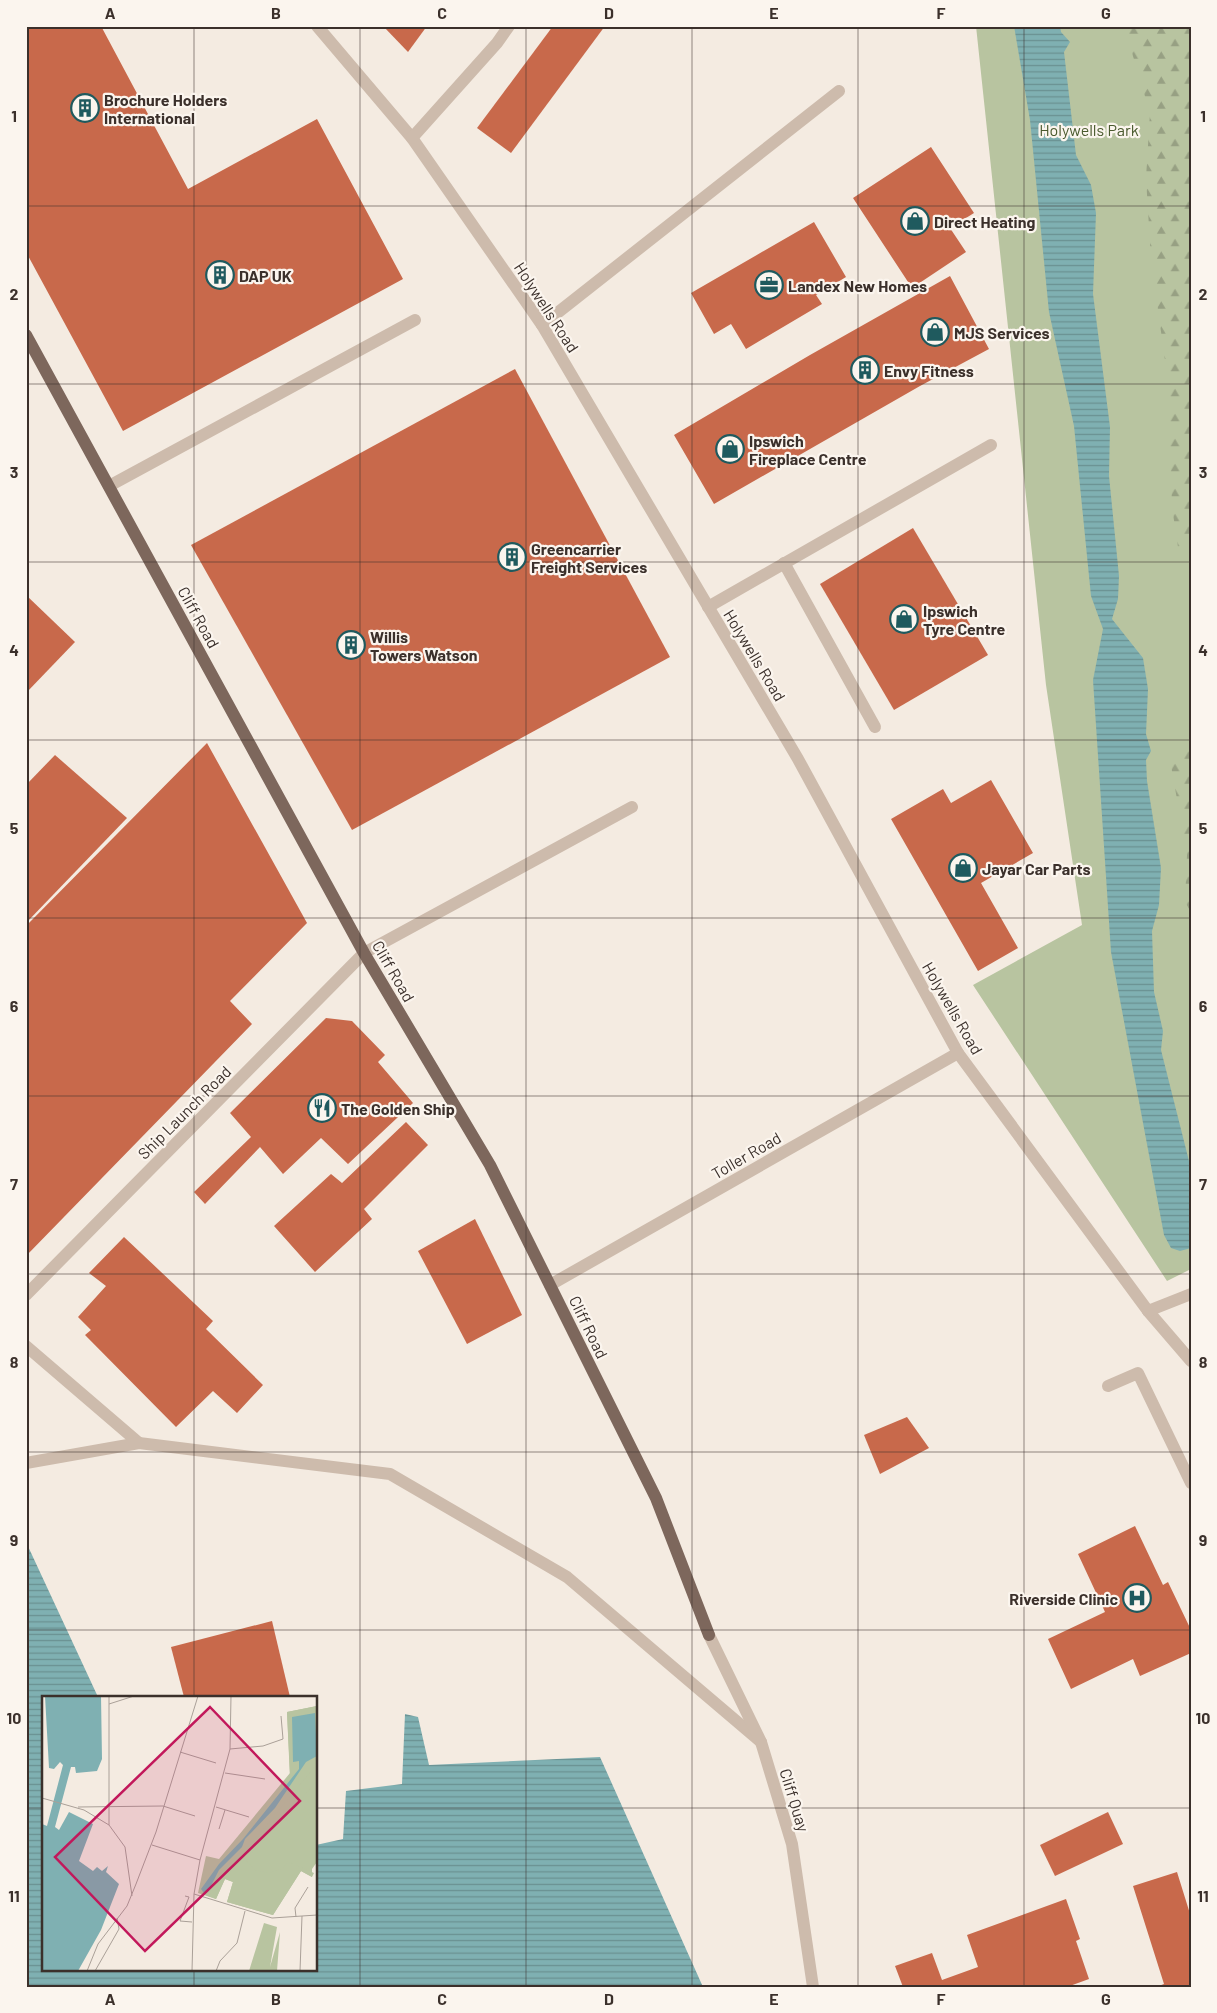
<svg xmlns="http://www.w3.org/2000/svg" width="1217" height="2013" viewBox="0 0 1217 2013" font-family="Barlow,sans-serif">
<defs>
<pattern id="forest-firs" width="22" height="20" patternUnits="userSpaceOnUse" patternTransform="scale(1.25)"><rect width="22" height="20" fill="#b8c4a0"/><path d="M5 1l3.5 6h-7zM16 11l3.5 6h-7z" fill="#97a083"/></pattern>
<pattern id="water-rules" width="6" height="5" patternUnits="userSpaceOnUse" patternTransform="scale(1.25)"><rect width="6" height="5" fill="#7fb0b2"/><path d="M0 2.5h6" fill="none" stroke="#699091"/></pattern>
</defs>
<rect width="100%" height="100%" fill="#f4ebe1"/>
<polygon fill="#b8c4a0" points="976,26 1191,26 1191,1269 1167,1281 973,985 1082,925 1046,685"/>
<g fill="url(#forest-firs)">
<polygon points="1124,26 1191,26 1191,540 1178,547 1172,507 1170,451 1167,428 1166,368 1151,259 1146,178 1150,113"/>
<polygon points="1191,745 1191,913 1185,901 1187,855 1168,749"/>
</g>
<g fill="url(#water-rules)">
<polygon points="1014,26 1060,26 1061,32 1070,42 1064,52 1076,155 1091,185 1096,213 1093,294 1110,427 1109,476 1119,576 1118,599 1112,619 1143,658 1148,689 1146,734 1151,751 1146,760 1147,781 1161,868 1159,905 1152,931 1154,992 1163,1031 1161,1050 1191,1169 1191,1248 1180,1251 1171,1248 1164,1235 1111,952 1093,680 1103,629 1091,596 1074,426 1049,312 1030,120"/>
<polygon points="26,1542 98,1697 44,1697 44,1969 316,1969 316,1845 343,1839 346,1791 402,1784 405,1714 418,1717 429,1765 600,1757 703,1987 26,1987"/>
</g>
<g fill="#c8694b">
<polygon points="26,26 101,26 188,189 317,119 403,279 123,431 26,252"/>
<polygon points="383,26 427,26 408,52"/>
<polygon points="553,26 605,26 511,153 477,128"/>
<polygon points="931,147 974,213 950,228 966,252 912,288 853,198"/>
<polygon points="814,222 846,277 816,295 822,304 746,349 731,324 714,334 691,293"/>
<polygon points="950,276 989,349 920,386 714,504 674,435 810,355"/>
<polygon points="515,369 670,657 352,830 191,545"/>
<polygon points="913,528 988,655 894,710 820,584"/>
<polygon points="26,595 75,642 26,693"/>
<polygon points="207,743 307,923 230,1001 252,1024 26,1256 26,926"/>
<polygon points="55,755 127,818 26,923 26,785"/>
<polygon points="991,780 1033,853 981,883 1018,948 978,971 891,819 943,789 951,803"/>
<polygon points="326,1018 352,1021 385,1055 378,1062 413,1103 348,1164 321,1138 283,1174 260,1147 205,1204 194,1192 251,1137 230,1113"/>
<polygon points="406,1122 428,1145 364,1209 372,1219 315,1272 274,1226 331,1174 342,1183"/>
<polygon points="475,1219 522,1315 467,1344 418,1251"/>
<polygon points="124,1237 213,1321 206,1329 263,1385 237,1413 213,1391 176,1427 85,1335 91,1330 78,1317 106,1286 89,1273"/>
<polygon points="907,1417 929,1448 880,1474 864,1435"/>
<polygon points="1135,1526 1163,1585 1168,1582 1191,1630 1191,1653 1140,1676 1133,1659 1071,1689 1048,1639 1105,1612 1078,1554"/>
<polygon points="272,1621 290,1697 184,1697 171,1647"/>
<polygon points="1108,1812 1123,1844 1055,1876 1040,1845"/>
<polygon points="1177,1872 1191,1917 1191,1987 1156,1987 1164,1984 1133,1886"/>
<polygon points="1066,1899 1080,1939 1076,1941 1089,1979 1067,1987 903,1987 895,1966 932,1953 942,1980 978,1967 967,1935"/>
</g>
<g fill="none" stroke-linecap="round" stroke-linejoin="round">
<g stroke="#cdbbac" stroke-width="12">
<polyline points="317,26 412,138 542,325 798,759 958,1053 1148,1311 1191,1361"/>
<polyline points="412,138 497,43 509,26"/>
<polyline points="542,325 839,91"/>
<polyline points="109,486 415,320"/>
<polyline points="784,563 875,727"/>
<polyline points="708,607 991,445"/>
<polyline points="550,1285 958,1053"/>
<polyline points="26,1295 364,953 632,807"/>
<polyline points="1148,1311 1191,1294"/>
<polyline points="26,1346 139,1443"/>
<polyline points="1108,1386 1138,1373 1191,1483"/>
<polyline points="26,1463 139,1443 390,1474 567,1577 761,1742"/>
<polyline points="709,1635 761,1742 792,1844 813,1987"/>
</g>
<polyline stroke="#7d675c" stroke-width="12" points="26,335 364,953 490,1165 656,1498 709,1635"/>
</g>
<path fill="none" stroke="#3b302b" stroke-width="1" stroke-opacity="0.55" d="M194,26V1697M360,26V1987M526,26V1987M692,26V1987M858,26V1987M1024,26V1987M26,206H1191M26,384H1191M26,562H1191M26,740H1191M26,918H1191M26,1096H1191M26,1274H1191M26,1452H1191M26,1630H1191M26,1808H44M316,1808H1191M194,1969V1987"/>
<defs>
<symbol id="building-ring" viewBox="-11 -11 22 22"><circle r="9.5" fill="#fbf5ee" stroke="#1f5a5e" stroke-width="1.5"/><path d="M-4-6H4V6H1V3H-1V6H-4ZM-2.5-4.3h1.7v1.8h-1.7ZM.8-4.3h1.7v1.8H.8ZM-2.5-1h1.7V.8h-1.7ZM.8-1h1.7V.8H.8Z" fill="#1f5a5e"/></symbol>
<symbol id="shop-ring" viewBox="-11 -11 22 22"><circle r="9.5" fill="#fbf5ee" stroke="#1f5a5e" stroke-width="1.5"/><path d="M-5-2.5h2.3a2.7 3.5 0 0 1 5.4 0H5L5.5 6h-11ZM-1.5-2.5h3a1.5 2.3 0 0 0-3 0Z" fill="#1f5a5e"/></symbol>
<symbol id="office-ring" viewBox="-11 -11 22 22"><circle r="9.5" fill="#fbf5ee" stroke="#1f5a5e" stroke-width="1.5"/><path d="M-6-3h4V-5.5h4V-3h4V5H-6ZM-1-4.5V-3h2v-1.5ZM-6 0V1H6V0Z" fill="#1f5a5e"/></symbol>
<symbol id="restaurant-ring" viewBox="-11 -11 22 22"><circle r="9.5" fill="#fbf5ee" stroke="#1f5a5e" stroke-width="1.5"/><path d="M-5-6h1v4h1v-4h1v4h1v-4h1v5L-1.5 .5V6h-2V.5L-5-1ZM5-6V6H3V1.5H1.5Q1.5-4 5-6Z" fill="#1f5a5e"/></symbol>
<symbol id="hospital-ring" viewBox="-11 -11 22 22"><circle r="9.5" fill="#fbf5ee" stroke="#1f5a5e" stroke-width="1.5"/><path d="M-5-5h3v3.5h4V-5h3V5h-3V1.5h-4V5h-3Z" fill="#1f5a5e"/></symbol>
</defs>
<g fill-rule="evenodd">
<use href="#building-ring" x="69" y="92" width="32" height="32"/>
<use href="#shop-ring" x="899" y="205" width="32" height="32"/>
<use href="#building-ring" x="204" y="259" width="32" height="32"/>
<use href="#office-ring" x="753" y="269" width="32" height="32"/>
<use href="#shop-ring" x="919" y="316" width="32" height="32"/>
<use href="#building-ring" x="849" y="354" width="32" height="32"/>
<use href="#shop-ring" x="714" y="433" width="32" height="32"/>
<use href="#building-ring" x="496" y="541" width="32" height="32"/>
<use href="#shop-ring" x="888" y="603" width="32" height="32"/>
<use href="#building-ring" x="335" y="629" width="32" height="32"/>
<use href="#shop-ring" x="947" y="852" width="32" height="32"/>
<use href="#restaurant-ring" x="306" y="1092" width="32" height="32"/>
<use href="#hospital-ring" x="1121" y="1582" width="32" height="32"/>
</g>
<g text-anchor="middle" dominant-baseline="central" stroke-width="4.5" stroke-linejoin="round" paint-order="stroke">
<g font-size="16" font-weight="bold" fill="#3b302b" stroke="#fbf5ee" text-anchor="start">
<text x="104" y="99">Brochure Holders<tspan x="104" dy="18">International</tspan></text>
<text x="934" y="221">Direct Heating</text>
<text x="239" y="275">DAP UK</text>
<text x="788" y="285">Landex New Homes</text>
<text x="954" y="332">MJS Services</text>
<text x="884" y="370">Envy Fitness</text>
<text x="749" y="440">Ipswich<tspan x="749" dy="18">Fireplace Centre</tspan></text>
<text x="531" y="548">Greencarrier<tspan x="531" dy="18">Freight Services</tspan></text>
<text x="923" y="610">Ipswich<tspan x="923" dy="18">Tyre Centre</tspan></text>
<text x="370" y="636">Willis<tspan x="370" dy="18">Towers Watson</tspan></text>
<text x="982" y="868">Jayar Car Parts</text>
<text x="341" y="1108">The Golden Ship</text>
<text x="1118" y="1598" text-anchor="end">Riverside Clinic</text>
</g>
<g font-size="16" fill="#4a5a2e" stroke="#fbf5ee">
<text x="1089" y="129">Holywells Park</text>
</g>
<g font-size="16" fill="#3b302b" stroke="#fbf5ee">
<text transform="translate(547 307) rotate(57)">Holywells Road</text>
<text transform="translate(199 617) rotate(61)">Cliff Road</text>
<text transform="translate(755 655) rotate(59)">Holywells Road</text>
<text transform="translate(394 971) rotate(60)">Cliff Road</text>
<text transform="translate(953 1008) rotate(60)">Holywells Road</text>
<text transform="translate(184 1112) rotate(-45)">Ship Launch Road</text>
<text transform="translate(746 1155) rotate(-30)">Toller Road</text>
<text transform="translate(589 1327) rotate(64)">Cliff Road</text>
<text transform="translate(795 1800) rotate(73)">Cliff Quay</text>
</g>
</g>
<g transform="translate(42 1696)">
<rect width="275" height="275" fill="#f4ebe1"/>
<path d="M275,10V166L270,173V181L259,175L231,219L185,206L191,186L183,183L174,203L156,197L164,160L177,163L248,77L245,16Z" fill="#b8c4a0"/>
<path d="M275,10V25L273,18L251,20L249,24L252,66L259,68L248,83L245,16ZM275,68V85L221,145L213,143ZM197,157L213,174L226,177L239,173L247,166L272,177L270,181L259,175L231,219L185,206L191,186L183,183L174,203L166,200ZM222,227L235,231L228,271L238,236L235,275H207Z" fill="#b8c4a0"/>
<path d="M3,0H59L60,63L55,75L34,77L33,71H29L13,131L17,134L27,116L51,128L37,165L51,175L55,171L60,175L66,170L64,176L77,188L59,234L36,275H0V128L5,130L21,69L18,66L12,73L7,72ZM273,17L275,60L264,66L233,112L203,143L200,151L177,174L166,196L162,197L159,193L177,168L201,143L257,73V65L251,66L250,21Z" fill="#7fb0b2"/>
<path fill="none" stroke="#aaa098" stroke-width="1" d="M0,5V39M67,8L92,0M188,53L221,50L241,43L239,20M138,56L174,67M183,77L223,83M0,102L42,114L67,129L83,151L90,200M36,111L121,110L153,120M174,111L207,121M67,129V0M177,133L183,114M110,149L158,164M94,188L114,136L156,0M152,198L230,222L275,219M143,200L147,201L138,225L150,226M254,221L253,212L266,191M45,275L56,248L85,210L94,188M53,275L77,233L75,222M150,275L152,198L158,164L188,53L189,0M174,275L178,265L195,247L203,215M258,275L260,220"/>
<path fill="#c2185b" fill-opacity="0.15" stroke="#c2185b" stroke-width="2.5" d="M168,11L258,105L103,255L13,161Z"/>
<rect width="275" height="275" fill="none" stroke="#3b302b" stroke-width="2.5"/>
</g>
<rect width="1217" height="2013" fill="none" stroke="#fbf5ee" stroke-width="55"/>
<rect x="28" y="28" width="1162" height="1958" fill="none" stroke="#3b302b" stroke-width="2"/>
<g font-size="16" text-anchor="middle" font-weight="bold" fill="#3b302b">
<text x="110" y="19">A</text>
<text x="276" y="19">B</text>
<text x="442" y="19">C</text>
<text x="609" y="19">D</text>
<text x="774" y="19">E</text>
<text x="941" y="19">F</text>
<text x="1106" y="19">G</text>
<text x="14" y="122">1</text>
<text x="1203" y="122">1</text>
<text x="14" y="300">2</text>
<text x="1203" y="300">2</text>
<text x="14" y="478">3</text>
<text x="1203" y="478">3</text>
<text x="14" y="656">4</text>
<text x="1203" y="656">4</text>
<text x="14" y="834">5</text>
<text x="1203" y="834">5</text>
<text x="14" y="1012">6</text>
<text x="1203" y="1012">6</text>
<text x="14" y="1190">7</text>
<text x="1203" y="1190">7</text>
<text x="14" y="1368">8</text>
<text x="1203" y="1368">8</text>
<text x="14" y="1546">9</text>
<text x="1203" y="1546">9</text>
<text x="14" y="1724">10</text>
<text x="1203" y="1724">10</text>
<text x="14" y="1902">11</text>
<text x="1203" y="1902">11</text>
<text x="110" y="2005">A</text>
<text x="276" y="2005">B</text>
<text x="442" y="2005">C</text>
<text x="609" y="2005">D</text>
<text x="774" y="2005">E</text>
<text x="941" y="2005">F</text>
<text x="1106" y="2005">G</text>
</g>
</svg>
